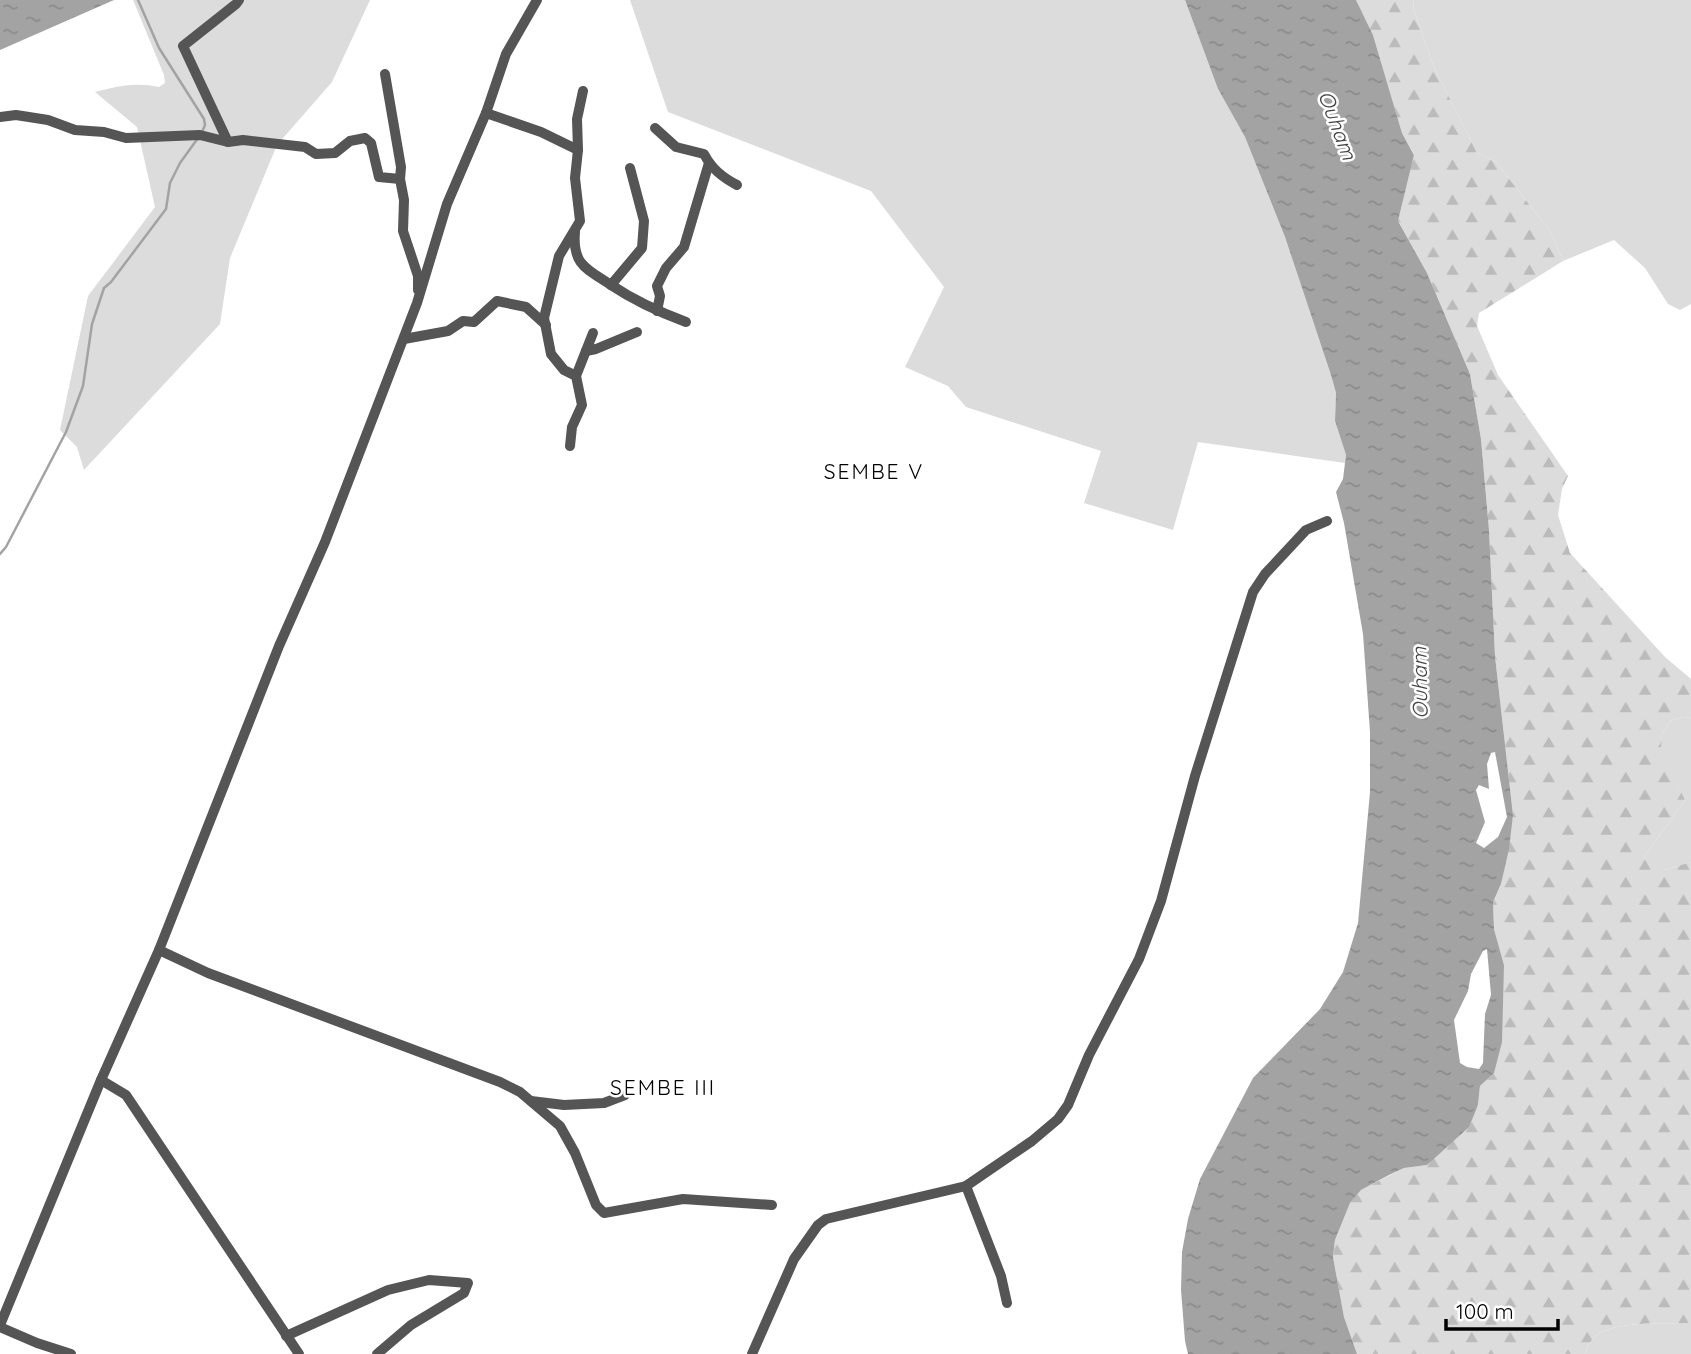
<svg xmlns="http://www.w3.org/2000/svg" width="1691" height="1354" viewBox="0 0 1691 1354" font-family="Quicksand,sans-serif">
<defs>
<pattern id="forest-firs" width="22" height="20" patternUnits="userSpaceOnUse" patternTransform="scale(1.75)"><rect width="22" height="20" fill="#dcdcdc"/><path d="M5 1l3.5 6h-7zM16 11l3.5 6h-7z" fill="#bbb"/></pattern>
<pattern id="water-ripples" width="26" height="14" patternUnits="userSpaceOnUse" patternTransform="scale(1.75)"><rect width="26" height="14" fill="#a3a3a3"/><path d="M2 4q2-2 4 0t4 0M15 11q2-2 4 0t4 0" fill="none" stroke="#8b8b8b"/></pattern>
</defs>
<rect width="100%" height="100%" fill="#fff"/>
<g fill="#dcdcdc">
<path d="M133,0H370L332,82L277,145L230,258L220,324L84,470L77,447L60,430L88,296L155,207L137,127L95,92C117,86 136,82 159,87L165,83L164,75Z"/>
<polygon points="630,0 1185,0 1218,89 1245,137 1285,237 1331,375 1336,393 1335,421 1346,455 1345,463 1198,442 1173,530 1084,503 1101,451 966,407 948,386 905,367 944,287 871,191 668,112"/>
<polygon points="1413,0 1691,0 1691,304 1680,310 1668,304 1645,268 1614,240 1563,261 1550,231 1496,162 1477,153 1433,65 1414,10"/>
<polygon points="1683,717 1691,718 1691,862 1664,870 1650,870 1644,857 1685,800 1660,748 1662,734 1670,721"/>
<path d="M1691,1323V1354H1585C1587,1347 1591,1339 1597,1335C1620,1320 1663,1324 1691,1323Z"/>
</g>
<path fill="url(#forest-firs)" d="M1356,0H1413L1414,10L1433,65L1477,153L1496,162L1550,231L1563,261L1479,313L1477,326L1498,375L1568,476L1562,489L1558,515L1570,553L1665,657L1691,679V718L1683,717L1670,721L1662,734L1661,748L1685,800L1644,857L1651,870H1664L1691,862V1323C1663,1324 1620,1320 1597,1335C1591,1339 1587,1347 1585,1354H1357L1344,1317L1333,1257L1335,1240L1350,1203L1361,1190L1404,1168L1427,1165L1478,1106L1480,1086L1494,1073L1504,965L1494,929L1493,902L1501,884L1513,815L1495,656L1489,530L1481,439L1470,374L1427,273L1398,221L1414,154L1402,133L1373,35Z"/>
<g fill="url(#water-ripples)" fill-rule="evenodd">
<polygon points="0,0 114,0 0,50"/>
<path d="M1185,0H1356L1373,35L1402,133L1414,155L1398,221L1427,273L1470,374L1481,439L1489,530L1495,656L1513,815L1509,849L1501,884L1493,902L1494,929L1504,965L1502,1042L1494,1073L1480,1086L1478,1105L1469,1127L1427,1165L1404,1168L1389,1175L1361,1190L1350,1203L1335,1240L1333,1257L1344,1317L1357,1354H1188L1185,1341L1181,1290L1182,1252L1188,1219L1200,1179L1253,1078L1320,1009L1343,972L1358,923L1370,792V732L1363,634L1344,523L1336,492L1343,479L1346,455L1335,421L1336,393L1331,375L1285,237L1245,137L1218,89ZM1495,752L1507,817L1498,837L1484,848L1476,843L1485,822L1476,790L1479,785L1489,789L1487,764L1491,753ZM1487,949L1491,995L1485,1014L1483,1063L1479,1069L1467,1067L1460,1063L1454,1020L1468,991L1471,974L1483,951Z"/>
</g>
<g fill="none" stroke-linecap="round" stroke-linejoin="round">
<g stroke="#a3a3a3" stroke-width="2.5">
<polyline points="138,0 159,48 204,119 205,125 202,132"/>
<polyline points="0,554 6,547 66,432 83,386 92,324 104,288 111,282 166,209 170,183 180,163 198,138"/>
</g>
<g stroke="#555" stroke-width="10">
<polyline points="385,74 401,167 400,179 404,200 403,231 418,276 418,290"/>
<polyline points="486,113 541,132 578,150"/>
<polyline points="0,117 16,115 48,120 75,130 104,132 126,138 200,135 228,142 183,46 236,4 239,0"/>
<path d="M655,128L676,147L704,154C712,169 722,177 737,185"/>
<polyline points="228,142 243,140 305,147 316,154 335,153 350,141 365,138 371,143 379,177 400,179"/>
<path d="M575,232C572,265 587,269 611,285L642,248L644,221L630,168"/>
<path d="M611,285C635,301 659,312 686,322"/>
<polyline points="657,311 660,296 657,286 666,268 684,247 709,163"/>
<polyline points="404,339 448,331 463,321 474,322 497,301 526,307 546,325"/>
<polyline points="586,351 596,349 637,332"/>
<polyline points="576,376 593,333"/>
<polyline points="570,446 572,427 582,405 576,376 564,370 551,354 544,318 559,256 580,221 575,178 578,150 577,119 583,91"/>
<polyline points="159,950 208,973 500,1082 520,1092 560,1126 575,1153 596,1205 604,1213 683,1199 772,1205"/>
<polyline points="101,1080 126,1095 299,1354"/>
<polyline points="531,1101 564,1105 604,1103 625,1095"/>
<polyline points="966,1186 1001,1276 1007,1303"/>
<polyline points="0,1325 101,1080 159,950 279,646 325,542 417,303 447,204 486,113 506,54 537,0"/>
<polyline points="0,1327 37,1343 71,1354"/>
<polyline points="286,1336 388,1290 429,1280 468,1283 464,1293 411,1325 377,1354"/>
<polyline points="752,1354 794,1259 818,1225 826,1219 966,1186 1032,1141 1058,1119 1068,1105 1089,1055 1139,959 1161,901 1195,776 1253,592 1265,574 1306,530 1327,521"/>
</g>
</g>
<g text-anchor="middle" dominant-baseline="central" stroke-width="5" stroke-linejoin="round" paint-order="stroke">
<g font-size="21" font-style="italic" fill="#444" stroke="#fff">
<text transform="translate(1338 125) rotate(69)">Ouham</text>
<text transform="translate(1419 683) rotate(-91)">Ouham</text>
</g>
<g font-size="21" letter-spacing="2" fill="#000" stroke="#fff">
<text x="874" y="471">SEMBE V</text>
<text x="663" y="1087">SEMBE III</text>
</g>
</g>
<path d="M1446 1319v10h112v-10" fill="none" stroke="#000000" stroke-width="3.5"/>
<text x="1456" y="1319" font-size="21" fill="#000000" stroke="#ffffff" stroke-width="5" paint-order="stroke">100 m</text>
</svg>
